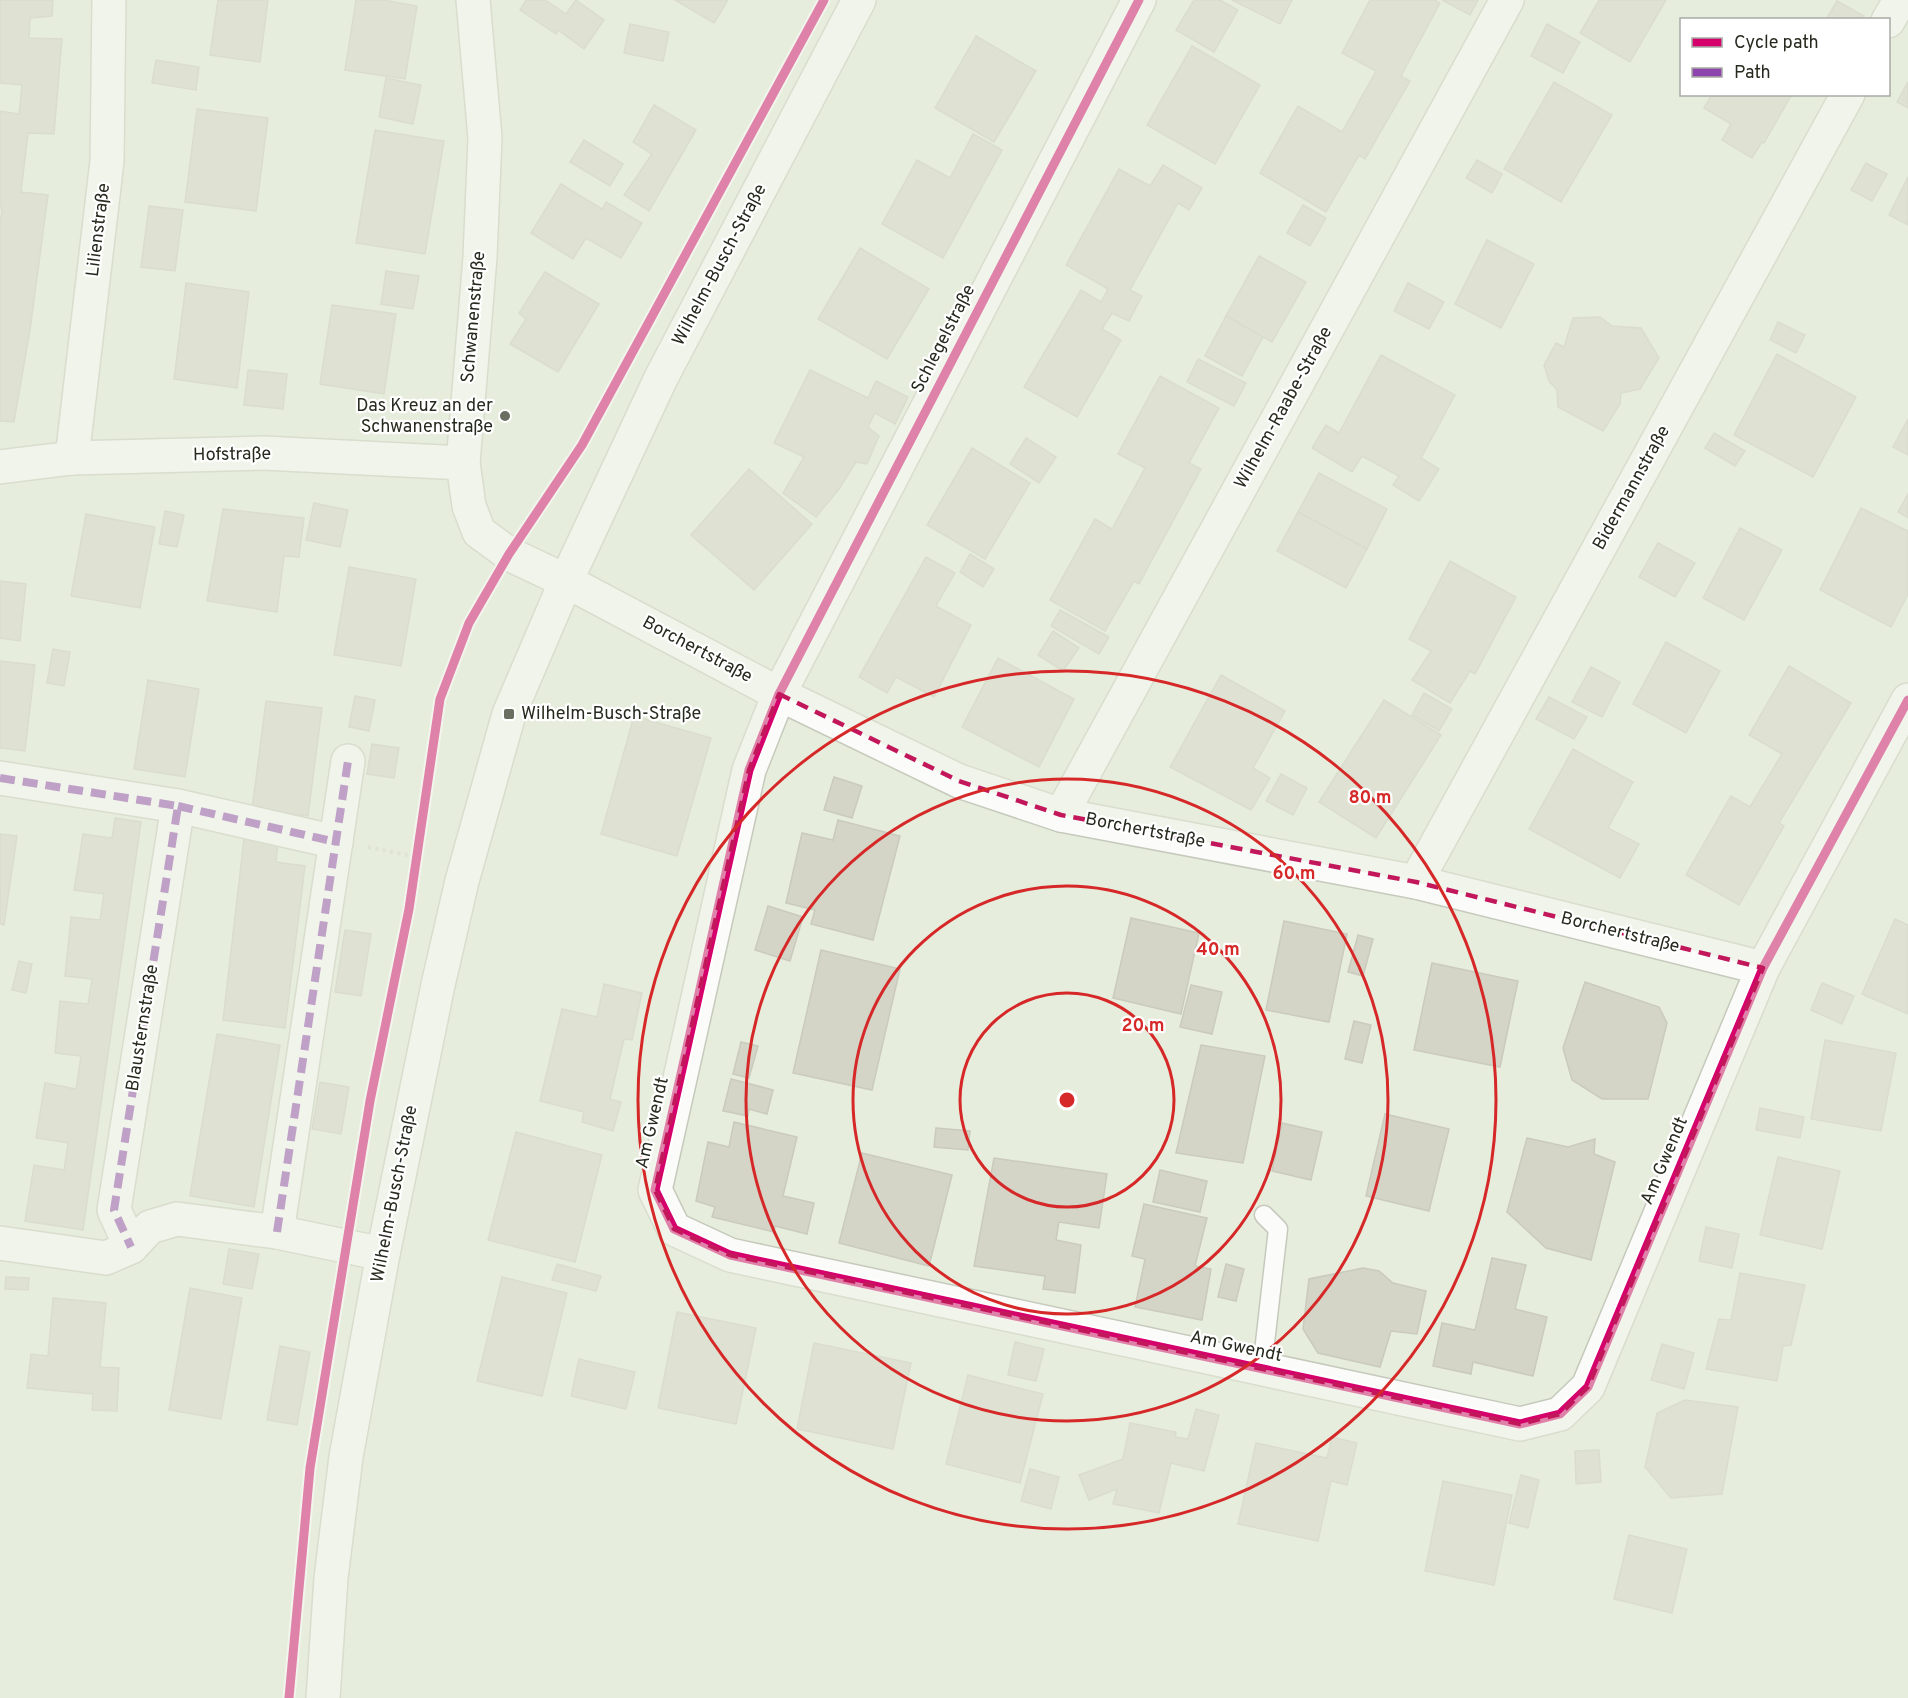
<svg xmlns="http://www.w3.org/2000/svg" width="1908" height="1698" viewBox="0 0 1908 1698" font-family="Overpass,sans-serif">
<rect width="100%" height="100%" fill="#e7eddc"/>
<g fill="#d4d4c7" stroke="#cacabd" stroke-width="1.5">
<polygon points="0,0 53,0 52,16 30,18 29,38 62,39 54,134 28,133 21,192 48,195 30,330 14,422 0,421 0,227 2,208 0,208 0,111 19,114 22,85 0,83"/>
<polygon points="218,0 268,0 260,62 210,55"/>
<polygon points="356,0 384,0 417,6 405,79 345,70"/>
<polygon points="526,0 545,0 566,14 576,0 604,20 584,49 558,30 556,34 520,10"/>
<polygon points="675,0 728,0 714,23"/>
<polygon points="1194,0 1220,0 1238,10 1214,52 1176,30"/>
<polygon points="1232,0 1292,0 1280,24"/>
<polygon points="1370,0 1434,0 1440,3 1401,76 1410,81 1365,159 1359,155 1326,212 1260,173 1298,106 1342,132 1376,71 1342,53"/>
<polygon points="1442,0 1478,0 1470,15"/>
<polygon points="1599,0 1666,0 1630,62 1580,33"/>
<polygon points="1837,1 1864,16 1862,20 1827,18"/>
<polygon points="630,24 669,32 663,61 624,53"/>
<polygon points="1547,24 1580,42 1563,73 1531,56"/>
<polygon points="976,36 1036,71 994,142 935,108"/>
<polygon points="1192,46 1260,85 1215,164 1147,125"/>
<polygon points="156,60 199,67 196,90 152,83"/>
<polygon points="386,78 421,85 413,124 379,117"/>
<polygon points="1554,82 1612,115 1561,202 1504,169"/>
<polygon points="1908,82 1908,108 1897,102"/>
<polygon points="1712,94 1792,94 1764,143 1762,142 1752,158 1722,140 1731,124 1704,108"/>
<polygon points="654,105 696,130 649,211 624,195 652,154 633,142"/>
<polygon points="197,109 268,118 256,211 185,202"/>
<polygon points="375,130 444,141 425,254 356,243"/>
<polygon points="973,134 1002,150 943,258 882,224 917,160 950,178"/>
<polygon points="584,140 623,164 610,186 570,162"/>
<polygon points="1477,160 1502,174 1492,193 1466,178"/>
<polygon points="1866,163 1887,174 1872,201 1851,190"/>
<polygon points="1163,165 1202,188 1189,210 1178,203 1130,290 1142,296 1129,321 1112,313 1102,329 1121,340 1077,417 1024,387 1081,290 1101,302 1108,289 1066,265 1119,169 1150,186"/>
<polygon points="1908,177 1908,225 1889,215"/>
<polygon points="561,184 602,209 606,202 642,223 621,258 586,238 573,259 531,233"/>
<polygon points="1303,205 1326,218 1310,246 1287,233"/>
<polygon points="149,206 183,210 175,271 141,267"/>
<polygon points="1487,240 1534,264 1501,328 1455,304"/>
<polygon points="860,248 929,289 887,359 818,319"/>
<polygon points="1259,256 1306,282 1272,342 1226,316"/>
<polygon points="386,271 419,276 413,309 381,304"/>
<polygon points="545,272 599,304 558,372 510,344 526,319 519,313"/>
<polygon points="186,283 249,292 237,388 174,379"/>
<polygon points="1408,283 1444,302 1429,329 1394,311"/>
<polygon points="332,305 396,314 384,394 320,384"/>
<polygon points="1226,316 1263,337 1242,376 1205,356"/>
<polygon points="1600,317 1612,326 1641,328 1659,358 1640,389 1621,393 1620,404 1603,431 1558,407 1557,390 1549,381 1544,365 1556,343 1564,347 1573,318"/>
<polygon points="1778,322 1805,335 1796,353 1770,340"/>
<polygon points="1777,354 1856,397 1813,477 1734,435"/>
<polygon points="1381,355 1455,395 1421,458 1439,469 1419,501 1393,485 1399,476 1362,456 1352,472 1312,448 1326,425 1339,433"/>
<polygon points="1198,359 1246,383 1234,406 1187,382"/>
<polygon points="248,370 287,374 283,409 244,405"/>
<polygon points="810,370 868,398 876,381 908,397 895,424 875,413 868,427 879,436 867,464 856,462 839,489 816,517 783,493 804,457 774,443"/>
<polygon points="1160,376 1219,408 1189,463 1201,469 1139,584 1134,581 1105,631 1050,600 1095,519 1112,529 1145,468 1118,454"/>
<polygon points="1908,419 1908,455 1893,447"/>
<polygon points="1714,433 1745,451 1735,466 1705,448"/>
<polygon points="1026,438 1056,457 1039,483 1010,464"/>
<polygon points="972,448 1030,483 985,559 927,525"/>
<polygon points="749,469 812,524 754,590 691,535"/>
<polygon points="1319,473 1387,509 1367,549 1298,512"/>
<polygon points="1908,494 1908,518 1898,512"/>
<polygon points="314,503 348,510 340,547 306,540"/>
<polygon points="1861,508 1908,531 1908,594 1891,627 1820,590"/>
<polygon points="223,509 304,518 299,557 284,556 277,612 207,601"/>
<polygon points="165,511 184,515 177,547 159,544"/>
<polygon points="1298,512 1367,549 1346,588 1277,551"/>
<polygon points="86,514 155,527 140,608 71,596"/>
<polygon points="1740,528 1782,550 1744,620 1703,598"/>
<polygon points="1658,543 1695,563 1675,597 1639,577"/>
<polygon points="970,554 994,569 983,587 960,572"/>
<polygon points="926,557 955,573 936,606 971,625 934,697 896,677 887,693 859,677"/>
<polygon points="1450,561 1516,597 1475,674 1470,671 1450,703 1412,680 1431,651 1409,639"/>
<polygon points="349,567 416,579 401,666 334,655"/>
<polygon points="0,581 26,584 20,641 0,638"/>
<polygon points="1060,610 1109,637 1099,654 1051,626"/>
<polygon points="1053,631 1079,648 1063,671 1038,655"/>
<polygon points="1666,642 1720,671 1686,733 1633,704"/>
<polygon points="53,649 70,652 64,686 47,683"/>
<polygon points="998,658 1074,699 1039,767 962,727"/>
<polygon points="0,661 35,665 25,751 0,748"/>
<polygon points="1789,666 1851,703 1779,823 1784,826 1739,905 1686,875 1731,796 1750,807 1782,754 1749,735"/>
<polygon points="1591,667 1620,682 1602,717 1572,702"/>
<polygon points="1221,675 1285,711 1253,768 1270,778 1251,810 1170,767"/>
<polygon points="148,680 199,689 185,777 134,769"/>
<polygon points="1424,693 1452,709 1439,731 1412,715"/>
<polygon points="355,696 375,700 369,731 349,727"/>
<polygon points="1549,697 1587,717 1574,739 1536,719"/>
<polygon points="1384,700 1441,735 1376,838 1319,802"/>
<polygon points="266,701 322,708 308,816 252,809"/>
<polygon points="634,716 711,738 677,856 601,834"/>
<polygon points="372,744 399,748 394,778 367,774"/>
<polygon points="1573,749 1633,782 1608,828 1639,844 1620,878 1529,829"/>
<polygon points="1281,774 1307,788 1293,815 1266,801"/>
<polygon points="834,777 862,786 852,818 824,810"/>
<polygon points="115,818 141,822 83,1230 25,1221 34,1165 64,1170 68,1143 36,1138 45,1083 76,1089 81,1056 55,1053 60,1001 88,1004 92,979 65,976 71,917 100,920 104,894 74,890 83,834 112,838"/>
<polygon points="838,820 900,836 873,940 811,924 815,910 786,903 802,833 833,840"/>
<polygon points="0,834 17,836 4,925 0,924"/>
<polygon points="244,839 278,843 276,862 305,866 285,1028 223,1020"/>
<polygon points="768,906 803,917 790,961 755,950"/>
<polygon points="1131,918 1199,933 1181,1014 1113,998"/>
<polygon points="1895,919 1908,925 1908,1014 1862,994"/>
<polygon points="1284,921 1347,934 1329,1022 1266,1010"/>
<polygon points="345,930 371,934 361,996 335,992"/>
<polygon points="1358,935 1373,939 1363,976 1348,972"/>
<polygon points="821,950 900,969 872,1090 793,1073"/>
<polygon points="19,961 32,964 26,993 12,990"/>
<polygon points="1432,963 1518,981 1500,1067 1414,1050"/>
<polygon points="1585,982 1659,1007 1667,1023 1648,1099 1602,1099 1572,1080 1563,1048"/>
<polygon points="1822,983 1854,996 1842,1024 1811,1010"/>
<polygon points="604,984 642,993 632,1040 624,1039 610,1099 621,1102 613,1131 582,1122 584,1112 540,1101 562,1009 597,1017"/>
<polygon points="1191,985 1222,992 1212,1034 1180,1027"/>
<polygon points="1354,1021 1371,1025 1362,1063 1345,1059"/>
<polygon points="217,1034 280,1045 254,1207 190,1196"/>
<polygon points="1825,1040 1896,1053 1881,1131 1811,1119"/>
<polygon points="741,1042 758,1046 749,1078 733,1074"/>
<polygon points="1201,1045 1265,1056 1243,1163 1176,1153"/>
<polygon points="731,1079 773,1090 767,1114 749,1109 748,1116 723,1111"/>
<polygon points="320,1082 349,1087 341,1134 312,1129"/>
<polygon points="1760,1108 1804,1117 1800,1138 1756,1130"/>
<polygon points="1385,1114 1449,1129 1429,1211 1366,1196"/>
<polygon points="734,1122 797,1137 783,1196 814,1203 807,1234 775,1226 774,1232 712,1217 715,1207 696,1201 708,1142 729,1147"/>
<polygon points="1282,1123 1322,1132 1311,1180 1272,1171"/>
<polygon points="936,1128 970,1131 968,1150 934,1147"/>
<polygon points="516,1132 602,1155 575,1262 488,1240"/>
<polygon points="1527,1138 1568,1147 1595,1139 1594,1154 1615,1162 1591,1260 1546,1248 1507,1212"/>
<polygon points="862,1153 952,1175 929,1266 839,1243"/>
<polygon points="1778,1157 1840,1171 1822,1249 1760,1235"/>
<polygon points="994,1158 1107,1174 1099,1228 1059,1222 1056,1240 1081,1245 1075,1293 1043,1289 1045,1276 974,1266"/>
<polygon points="1160,1170 1207,1181 1200,1212 1153,1202"/>
<polygon points="1144,1204 1207,1218 1195,1266 1211,1269 1202,1320 1135,1307 1145,1259 1132,1256"/>
<polygon points="1706,1227 1739,1234 1732,1268 1699,1261"/>
<polygon points="229,1249 259,1254 252,1289 223,1284"/>
<polygon points="1492,1258 1526,1265 1515,1309 1547,1317 1533,1376 1473,1362 1471,1374 1433,1366 1442,1323 1475,1330"/>
<polygon points="557,1264 601,1276 596,1291 552,1280"/>
<polygon points="1226,1264 1244,1269 1236,1301 1218,1297"/>
<polygon points="1363,1268 1379,1271 1393,1283 1426,1291 1417,1334 1391,1331 1380,1367 1318,1353 1303,1329 1309,1279"/>
<polygon points="1740,1273 1805,1285 1791,1345 1783,1346 1777,1381 1706,1369 1719,1319 1731,1320"/>
<polygon points="6,1277 29,1278 28,1290 5,1289"/>
<polygon points="502,1277 567,1293 542,1396 477,1381"/>
<polygon points="190,1288 242,1298 221,1419 169,1410"/>
<polygon points="53,1298 106,1303 100,1367 119,1368 117,1411 92,1410 93,1394 27,1388 31,1354 48,1356"/>
<polygon points="677,1312 756,1328 736,1424 658,1408"/>
<polygon points="1015,1342 1044,1349 1036,1381 1008,1375"/>
<polygon points="814,1343 911,1363 893,1449 797,1429"/>
<polygon points="1662,1344 1694,1353 1684,1389 1651,1380"/>
<polygon points="280,1346 310,1352 297,1425 267,1420"/>
<polygon points="579,1359 635,1372 626,1409 571,1396"/>
<polygon points="968,1375 1043,1394 1020,1483 946,1464"/>
<polygon points="1685,1400 1738,1407 1722,1494 1671,1498 1645,1467 1657,1413"/>
<polygon points="1196,1409 1219,1415 1204,1471 1171,1463 1159,1513 1113,1504 1117,1489 1089,1500 1079,1475 1123,1459 1130,1423 1176,1432 1175,1437 1188,1439"/>
<polygon points="1332,1437 1357,1443 1347,1485 1331,1481 1318,1541 1238,1524 1256,1443 1327,1458"/>
<polygon points="1599,1450 1601,1482 1576,1484 1575,1451"/>
<polygon points="1030,1469 1059,1477 1051,1509 1021,1501"/>
<polygon points="1521,1475 1539,1480 1528,1528 1509,1523"/>
<polygon points="1443,1481 1512,1495 1494,1585 1425,1571"/>
<polygon points="1629,1535 1687,1549 1672,1613 1614,1599"/>
</g>
<g fill="none" stroke-linecap="round" stroke-linejoin="round">
<defs>
<polyline id="lane" points="1262,1369 1278,1229 1264,1215"/>
<g id="street">
<polyline points="473,0 485,138 480,257 463,463 469,506 479,532 509,554 566,581 779,694 959,781 1061,815 1416,882 1763,968"/>
<polyline points="1139,0 779,694 749,770 655,1190 674,1229 730,1255 1520,1424 1560,1414 1588,1387 1763,968 1908,700"/>
<polyline points="1888,21 1900,0"/>
<polyline points="72,458 107,161 109,0"/>
<polyline points="0,467 72,458 264,453 463,463"/>
<polyline points="0,778 178,806 114,1210 131,1247"/>
<polyline points="178,806 336,842"/>
<polyline points="1061,815 1507,0"/>
<polyline points="1416,882 1848,94"/>
<polyline points="277,1232 348,761"/>
<polyline points="0,1243 106,1258 131,1247 150,1227 177,1219 277,1232 383,1254"/>
</g>
<polyline id="secondary" points="323,1698 331,1578 346,1457 383,1254 438,985 462,881 509,714 566,581 661,378 859,0"/>
</defs>
<use href="#lane" stroke="#c5cabc" stroke-width="21"/>
<use href="#street" stroke="#c5cabc" stroke-width="36"/>
<use href="#secondary" stroke="#c5cabc" stroke-width="36"/>
<polyline stroke="#d4d6d0" stroke-width="4" stroke-dasharray="3 4.5" stroke-linecap="butt" points="368,847 417,857"/>
<use href="#lane" stroke="#fbfcfa" stroke-width="18"/>
<use href="#street" stroke="#fbfcfa" stroke-width="33"/>
<use href="#secondary" stroke="#fbfcfa" stroke-width="33"/>
<g stroke="#8e44ad" stroke-width="8" stroke-dasharray="15 8" stroke-linecap="butt">
<polyline points="0,778 178,806 114,1210 131,1247"/>
<polyline points="178,806 336,842"/>
<polyline points="277,1232 348,761"/>
</g>
<defs>
<g id="cycleway">
<polyline points="1139,0 779,694 749,770 655,1190 674,1229 730,1255 1520,1424 1560,1414 1588,1387 1763,968 1908,700"/>
<polyline points="289,1698 310,1468 370,1101 409,909 440,699 469,623 509,554 582,445 824,0"/>
</g>
</defs>
<use href="#cycleway" stroke="#fff" stroke-width="13"/>
<use href="#cycleway" stroke="#d6006c" stroke-width="9"/>
</g>
<path d="M0 0H1908V1698H0ZM779,694L959,781L1061,815L1416,882L1763,968L1588,1387L1560,1414L1520,1424L730,1255L674,1229L655,1190L749,770Z" fill="#e7eddc" fill-opacity=".55" fill-rule="evenodd"/>
<path fill="none" stroke="#c2185b" stroke-width="4.5" stroke-dasharray="12 8" stroke-linejoin="round" d="M779,694L959,781L1061,815L1416,882L1763,968L1588,1387L1560,1414L1520,1424L730,1255L674,1229L655,1190L749,770Z"/>
<g fill="none" stroke="#d62828" stroke-width="3">
<circle cx="1067" cy="1100" r="107"/>
<circle cx="1067" cy="1100" r="214"/>
<circle cx="1067" cy="1100" r="321"/>
<circle cx="1067" cy="1100" r="429"/>
</g>
<g fill="#6a6e60" stroke="#fff" stroke-width="2">
<circle cx="505" cy="416" r="6"/>
<rect x="503" y="708" width="12" height="12" rx="3"/>
</g>
<g text-anchor="middle" dominant-baseline="central" stroke-width="4.5" stroke-linejoin="round" paint-order="stroke">
<g font-size="18" fill="#272a1e" stroke="#fff">
<text transform="translate(99 230) rotate(-83)">Lilienstraße</text>
<text transform="translate(720 265) rotate(-62)">Wilhelm-Busch-Straße</text>
<text transform="translate(474 317) rotate(-85)">Schwanenstraße</text>
<text transform="translate(944 339) rotate(-63)">Schlegelstraße</text>
<text transform="translate(1284 408) rotate(-61)">Wilhelm-Raabe-Straße</text>
<text transform="translate(232 455) rotate(-1)">Hofstraße</text>
<text transform="translate(1632 488) rotate(-61)">Bidermannstraße</text>
<text transform="translate(697 650) rotate(28)">Borchertstraße</text>
<text transform="translate(1145 831) rotate(11)">Borchertstraße</text>
<text transform="translate(1620 933) rotate(14)">Borchertstraße</text>
<text transform="translate(143 1028) rotate(-81)">Blausternstraße</text>
<text transform="translate(653 1123) rotate(-77)">Am Gwendt</text>
<text transform="translate(1665 1161) rotate(-67)">Am Gwendt</text>
<text transform="translate(395 1194) rotate(-79)">Wilhelm-Busch-Straße</text>
<text transform="translate(1236 1347) rotate(12)">Am Gwendt</text>
</g>
<g font-size="18" fill="#272a1e" stroke="#fff" text-anchor="end">
<text x="493" y="406">Das Kreuz an der<tspan x="493" dy="21">Schwanenstraße</tspan></text>
<text x="521" y="714" text-anchor="start">Wilhelm-Busch-Straße</text>
</g>
</g>
<circle cx="1067" cy="1100" r="9" fill="#d62828" stroke="#fff" stroke-width="3"/>
<g font-size="18" text-anchor="middle" font-weight="bold" fill="#d62828" stroke="#fff" stroke-width="4.5" stroke-linejoin="round" paint-order="stroke">
<text x="1370" y="803">80 m</text>
<text x="1294" y="879">60 m</text>
<text x="1218" y="955">40 m</text>
<text x="1143" y="1031">20 m</text>
</g>
<rect x="1680" y="18" width="210" height="78" fill="#ffffff" stroke="#a9aaa5" stroke-width="1.5"/>
<rect x="1692" y="38" width="30" height="9" fill="#d6006c" stroke="#a9aaa5" stroke-width="1.5"/>
<text x="1734" y="48" font-size="18" fill="#272a1e">Cycle path</text>
<rect x="1692" y="68" width="30" height="9" fill="#8e44ad" stroke="#a9aaa5" stroke-width="1.5"/>
<text x="1734" y="78" font-size="18" fill="#272a1e">Path</text>
</svg>
